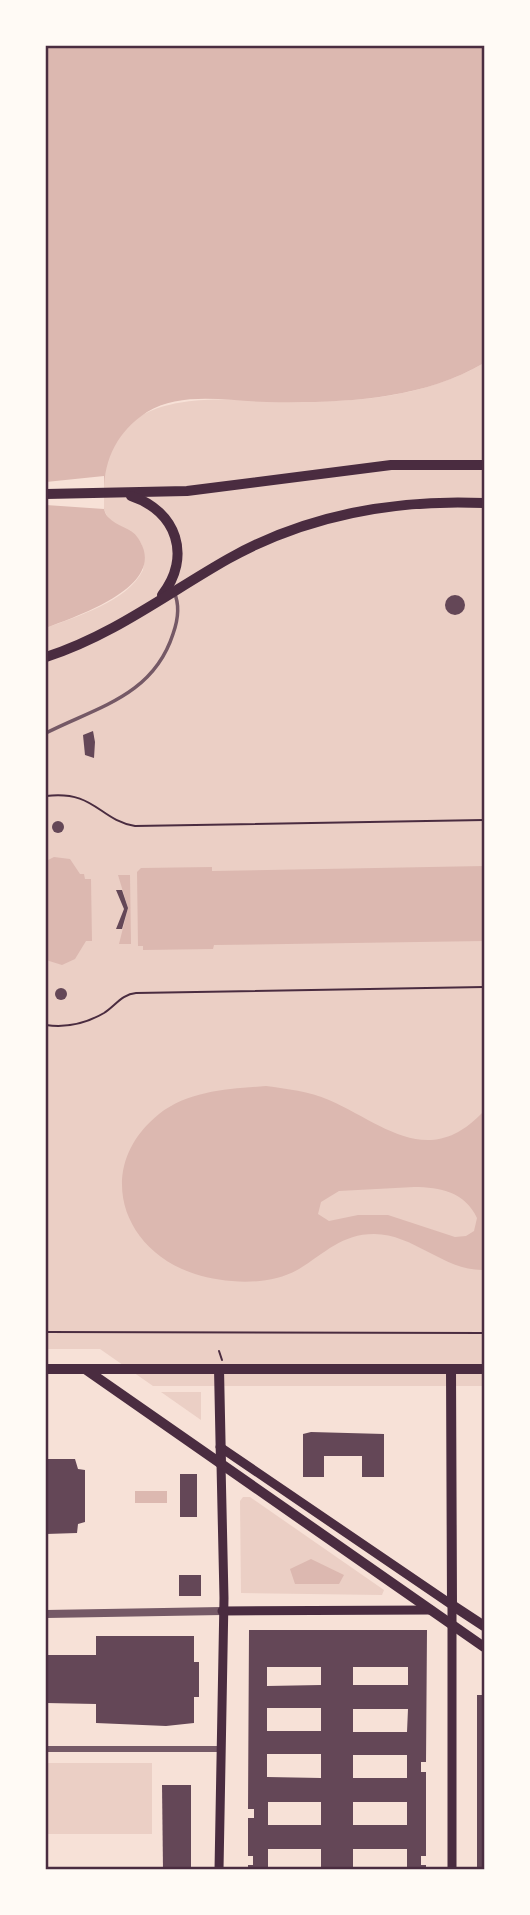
<svg xmlns="http://www.w3.org/2000/svg" width="530" height="1915" viewBox="0 0 530 1915" font-family="Ubuntu,sans-serif">
<rect width="100%" height="100%" fill="#f7e1d7"/>
<g fill="#ebcfc5">
<path d="M484,363V1386H153L100,1349H46V628C77,616 127,602 143,570C150,524 118,536 106,514C101,505 102,482 104,472C119,389 210,399 272,401C302,402 333,402 363,399C405,395 448,384 484,363Z"/>
<polygon points="161,1392 201,1392 201,1420"/>
<polygon points="243,1497 250,1497 384,1590 382,1595 241,1593 240,1501"/>
<rect x="46" y="1763" width="106" height="71"/>
</g>
<g fill="#dcb8b0" fill-rule="evenodd">
<path d="M46,46H484V363C419,401 340,403 267,402C229,401 181,391 147,412C118,431 104,458 104,492C104,501 102,511 108,517C117,527 131,527 138,538C171,586 76,616 46,628Z"/>
<polygon points="54,857 70,859 80,874 84,874 85,879 91,879 92,941 86,941 75,959 62,965 46,960 46,861"/>
<polygon points="484,866 484,941 214,945 213,949 143,950 143,946 138,946 137,872 141,868 212,867 212,871"/>
<polygon points="118,875 130,875 131,944 119,944 128,908"/>
<path d="M266,1086C287,1089 309,1091 329,1100C385,1125 429,1170 484,1111V1270C444,1271 414,1234 374,1234C342,1234 325,1253 299,1269C270,1286 227,1284 195,1274C120,1250 94,1166 159,1114C190,1090 229,1089 266,1086ZM414,1187C440,1187 465,1192 477,1218L474,1231L466,1236L455,1237L388,1215H358L329,1221L318,1214L321,1202L339,1191Z"/>
<rect x="135" y="1491" width="32" height="12"/>
<polygon points="311,1559 344,1575 339,1584 295,1584 290,1569"/>
</g>
<polygon fill="#f7e1d7" points="104,476 104,509 46,505 46,482"/>
<g fill="#644757" fill-rule="evenodd">
<circle cx="455" cy="605" r="10"/>
<polygon points="93,731 95,742 94,758 85,755 83,735"/>
<circle cx="58" cy="827" r="6"/>
<polygon points="116,890 122,890 128,908 122,929 116,929 124,909"/>
<circle cx="61" cy="994" r="6"/>
<polygon points="311,1432 384,1434 384,1477 362,1477 362,1456 324,1456 324,1477 303,1477 303,1434"/>
<polygon points="46,1459 75,1459 78,1469 85,1470 85,1522 78,1524 77,1533 46,1534"/>
<rect x="180" y="1474" width="17" height="43"/>
<rect x="179" y="1575" width="22" height="21"/>
<path d="M249,1630H427L426,1762H421V1772H426V1856H421V1865H426V1870H407V1849H353V1870H321V1849H268V1870H248V1865H253V1856H248V1818H254V1809H248ZM267,1667H321V1685L267,1686ZM353,1667H408V1685H353ZM267,1708H321V1731H267ZM353,1709H408L407,1732H353ZM267,1754H321V1778L267,1777ZM353,1755H407V1778H353ZM268,1802H321V1825H268ZM353,1802H407V1825H353Z"/>
<polygon points="96,1636 194,1636 194,1662 199,1662 199,1697 194,1697 194,1723 166,1726 96,1723 96,1704 46,1703 46,1655 96,1655"/>
<rect x="477" y="1695" width="7" height="175"/>
<polygon points="162,1785 191,1785 191,1870 163,1870"/>
</g>
<g fill="none" stroke-linecap="round" stroke-linejoin="round">
<g stroke="#4a2c40" stroke-width="2">
<path d="M46,796C95,790 99,820 135,826L484,820"/>
<path d="M46,1025C67,1028 85,1024 104,1013C115,1006 122,994 136,993L484,987"/>
<polyline points="46,1332 484,1333"/>
<polyline points="219,1351 222,1360"/>
</g>
<path stroke="#755966" stroke-width="3.5" d="M46,733C97,707 153,696 173,634C178,620 180,605 174,592"/>
<polyline stroke="#755966" stroke-width="6" points="46,1749 220,1749"/>
<polyline stroke="#755966" stroke-width="8" points="46,1614 222,1611"/>
<g stroke="#4a2c40" stroke-width="9">
<polyline points="220,1447 452,1605 452,1870"/>
<polyline points="222,1611 431,1610"/>
<polyline points="219,1870 224,1598 221,1464"/>
</g>
<g stroke="#4a2c40" stroke-width="10">
<polyline points="46,494 187,491 391,465 484,465"/>
<path d="M131,496C177,511 192,557 162,595"/>
<path d="M46,657C112,636 168,593 228,559C306,515 396,499 484,503"/>
<polyline points="85,1369 484,1647"/>
<polyline points="219,1369 221,1464"/>
<polyline points="451,1369 452,1605 484,1626"/>
</g>
<polyline stroke="#4a2c40" stroke-width="10" points="46,1369 484,1369"/>
</g>
<rect width="530" height="1915" fill="none" stroke="#fffaf5" stroke-width="94"/>
<rect x="47" y="47" width="436" height="1821" fill="none" stroke="#4a2c40" stroke-width="2.5"/>
</svg>
